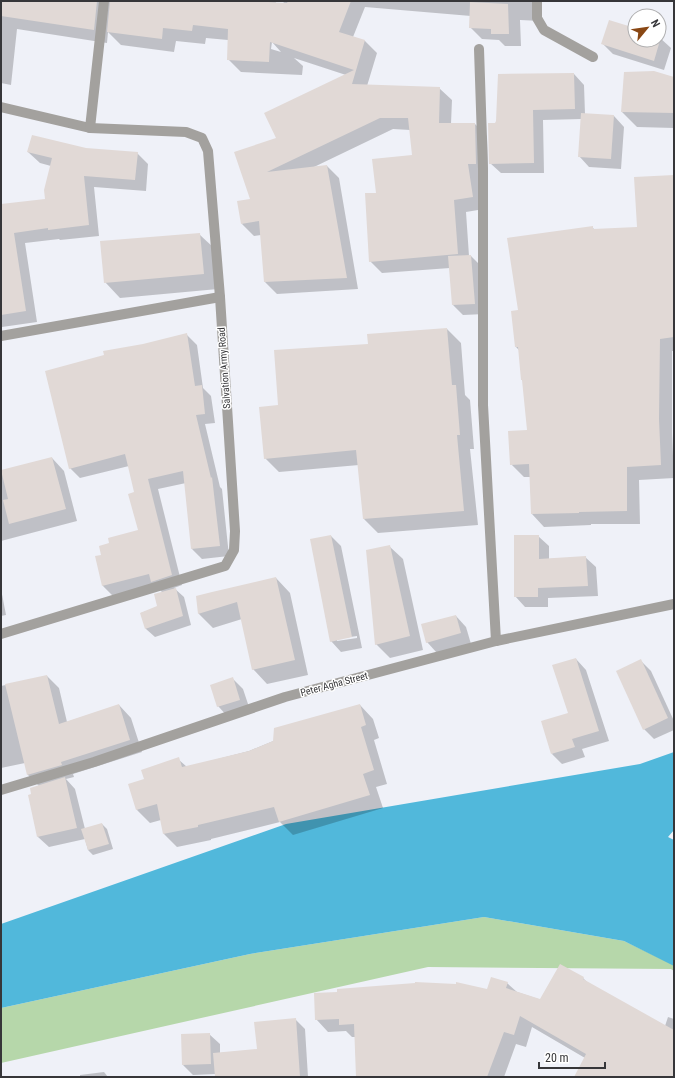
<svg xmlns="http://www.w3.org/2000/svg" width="675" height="1078" viewBox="0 0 675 1078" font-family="'Roboto Condensed',sans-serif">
<rect width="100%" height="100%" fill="#eff1f8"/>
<polygon fill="#b6d7aa" points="484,917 624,941 674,965 674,971 671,969 428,967 1,1063 1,1008 250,954"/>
<polygon fill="#51b8db" points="674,752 674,830 668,837 674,840 674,966 624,941 484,917 250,954 1,1008 1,924 286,824 640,764"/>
<g fill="#0003" fill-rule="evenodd">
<path d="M1,1H276L272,38L273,39L284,1H542L541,21L520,20L521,46H505L499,40L482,39L470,27L471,16L365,7L353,37L365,41L377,53L367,86L439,88L452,100L451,124H475L487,136L488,175L484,209L466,212L469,256H471L481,266L485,314L463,315L453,305L450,268L382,273L370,261L377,194L413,156L410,130L393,129L314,167L327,166L339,178L358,289L277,294L265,282L261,235L254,236L242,224L251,200L278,138L346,75L294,58L303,66L302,75L241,72L228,59V40L206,38L205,44L176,41L174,52L121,45L108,32L107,43L17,29L11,85L1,83ZM272,42L281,52L271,49Z"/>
<polygon points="635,29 635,40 659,40 659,37 671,48 664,70 613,54 602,43"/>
<polygon points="574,74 584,85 585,114 614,116 624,127 621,169 589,167 579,156 582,119 543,120 544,173 501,173 490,163 496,124"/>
<polygon points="674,78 674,128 637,127 622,112"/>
<polygon points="85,149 137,153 148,164 146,191 94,187 99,236 60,240 59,239 25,243 37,322 2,327 1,326 1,205 46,200 51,166 40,163 28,152"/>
<polygon points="674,176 674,351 672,351 672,433 674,478 639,480 640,524 591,524 591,525 544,527 532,514 530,477 524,477 511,464 528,431 524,382 522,380 519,350 516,347 519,311 592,227 595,230 638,228"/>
<polygon points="199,234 215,249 218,289 120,298 105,282"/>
<polygon points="447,329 461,343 465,395 470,400 474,449 470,449 478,525 378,533 364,519 359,465 279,472 265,458 279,406 369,345"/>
<polygon points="186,334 197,345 203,388 211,396 215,423 205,424 220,487 222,489 229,556 202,559 192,549 186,483 158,489 182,585 174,588 184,597 191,625 155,637 146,629 141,613 158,607 163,593 155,585 113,596 103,586 103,556 139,530 136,493 129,466 80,478 70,468 144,345"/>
<polygon points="52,458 64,471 77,521 1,541 1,471"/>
<path d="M331,536L341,546L362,648L341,652L331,641ZM357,636V638L337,641V639Z"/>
<polygon points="538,536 549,546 549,559 585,557 596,567 598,596 548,598 548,607 525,607 515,596"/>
<polygon points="389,546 403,559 423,650 390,658 376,644"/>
<polygon points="276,578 290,593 308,675 267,684 253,669 242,619 213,628 199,614 197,597"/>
<polygon points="1,589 6,615 1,616"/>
<polygon points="456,616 466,627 471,644 437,653 427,642"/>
<polygon points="576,659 586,670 609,741 582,749 585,757 562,764 552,754 569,714"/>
<polygon points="641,661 651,671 674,721 674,730 654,739 644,729"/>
<polygon points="47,676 59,688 67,722 119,705 131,718 142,752 73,774 74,777 66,779 75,789 85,829 102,824 107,829 113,849 93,855 88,850 85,839 49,847 38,837 32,795 39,786 28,775 25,763 1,768 1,686"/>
<polygon points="233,679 243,689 250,710 228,717 218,706"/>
<polygon points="360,705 373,719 379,738 374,740 387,784 376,787 383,808 293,835 280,822 211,839 211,840 177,847 164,834 161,820 150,823 137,810 145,780 178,759 187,767 249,751"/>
<polygon points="583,978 588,983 665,1026 668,1017 674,1019 674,1077 576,1077 585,1058 532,1027 526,1047 516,1044 504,1077 357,1077 355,1037 352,1037 346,1031 328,1032 316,1019 488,991 507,983 517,992 541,1000"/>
<polygon points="295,1019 305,1029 308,1077 216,1077 216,1074 193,1075 183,1065 209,1034 220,1044 220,1053 258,1050"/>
<polygon points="104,1072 108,1077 80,1077 80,1075"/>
</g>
<g fill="#e1d9d6">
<polygon points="1,1 97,1 94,30 1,16"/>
<polygon points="110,1 247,1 287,3 288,1 351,1 339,32 365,40 352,84 440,87 439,123 475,123 476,164 468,164 473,197 454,200 458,254 369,262 365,193 376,193 372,159 412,155 408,118 380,118 267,172 327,165 347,278 264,282 259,221 241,224 237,201 250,199 234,152 276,138 264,113 354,70 270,42 269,62 227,60 228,29 193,25 192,31 163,28 162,39 107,32"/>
<polygon points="470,2 508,4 509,34 491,34 491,29 469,28"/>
<polygon points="609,20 635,28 635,40 659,40 659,36 661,37 654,61 601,44"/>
<polygon points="654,71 674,77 674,113 621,112 624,72"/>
<polygon points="574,73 575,109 533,110 534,163 489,164 488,123 495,123 496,121 498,74"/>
<polygon points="581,113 614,115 611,159 578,157"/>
<polygon points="32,135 86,148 138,152 135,180 84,176 89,225 48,230 48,228 14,233 26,311 1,315 1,204 45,199 44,190 52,158 27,152"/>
<polygon points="674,175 674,337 660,339 659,419 661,465 627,467 627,511 579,512 579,513 531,514 529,464 510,465 508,431 527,430 522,380 521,380 518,347 515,347 511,311 518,310 507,238 593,226 593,229 637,227 634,177"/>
<polygon points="200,233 204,274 104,283 100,241"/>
<polygon points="471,255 475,304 452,305 448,256"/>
<polygon points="447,328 452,385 456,385 460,435 457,435 464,511 363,519 356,450 264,459 259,407 278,405 274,350 368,344 367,334"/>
<polygon points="187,333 195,386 202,385 205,414 196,415 211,478 212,477 220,546 191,549 183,471 148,479 172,575 151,582 149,574 102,586 95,556 101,555 99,546 109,543 108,538 138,530 128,494 134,492 126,458 125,454 69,469 45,371 104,355 103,351 143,344"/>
<polygon points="52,457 66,509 9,524 3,500 8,499 1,470"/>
<polygon points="331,535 352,637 330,642 310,539"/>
<polygon points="514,535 539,535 539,559 586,556 588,586 538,588 538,597 514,597"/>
<polygon points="390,545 410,636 375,645 366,550"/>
<polygon points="276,577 295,660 252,670 237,602 198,614 196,596 212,592"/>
<polygon points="176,588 183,616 145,629 140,613 157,606 154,594"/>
<polygon points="456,615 461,633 426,643 421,624"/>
<polygon points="576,658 599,731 572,739 575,747 551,754 541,721 568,713 552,665"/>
<polygon points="641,659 668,718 643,730 616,671"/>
<polygon points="47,675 59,724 119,704 130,740 61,762 62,765 27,775 5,684"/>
<polygon points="233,677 240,700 217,707 210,685"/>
<polygon points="360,704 366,725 361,727 374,770 363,774 370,795 279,822 274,807 198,825 198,827 163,834 157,804 136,810 128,784 144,779 141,770 179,757 182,767 249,751 273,741 274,728"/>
<polygon points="65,777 77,828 37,837 28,795 31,794 30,788"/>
<polygon points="102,823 109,844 88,850 81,829"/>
<polygon points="560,964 584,977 583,979 674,1030 674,1077 574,1077 586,1054 520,1016 514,1035 504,1032 487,1077 356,1077 354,1024 339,1025 339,1019 315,1020 314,993 337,992 337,989 415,983 415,982 456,984 456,982 487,989 491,977 508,982 506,988 540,999"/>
<polygon points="296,1018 300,1077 215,1077 213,1053 257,1049 254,1022"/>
<polygon points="210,1033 211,1064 182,1065 181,1034"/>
</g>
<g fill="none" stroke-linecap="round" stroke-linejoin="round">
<g stroke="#a3a19e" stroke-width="10">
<polyline points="537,1 537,18 544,30 593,57"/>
<polyline points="479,49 483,169 483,405 496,641"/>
<polyline points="1,107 90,128 186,132 202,138 208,151 220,297 235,531 234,550 225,566 1,634"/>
<polyline points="90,128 104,1"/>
<polyline points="1,336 220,297"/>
<polyline points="1,790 94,762 285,697 496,641 674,604"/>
</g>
</g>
<g text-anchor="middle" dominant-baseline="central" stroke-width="3" stroke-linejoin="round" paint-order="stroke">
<g font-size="10" fill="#363639" stroke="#fff">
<text transform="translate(224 368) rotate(-94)">Salvation Army Road</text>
<text transform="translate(334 684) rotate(-15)">Peter Agha Street</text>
</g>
</g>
<rect width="675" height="1078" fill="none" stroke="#363639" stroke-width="4"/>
<g transform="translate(647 28) rotate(61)"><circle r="19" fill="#ffffff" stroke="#afafb0"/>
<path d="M0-3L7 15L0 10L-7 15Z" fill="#894714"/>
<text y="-6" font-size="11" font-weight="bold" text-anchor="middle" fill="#363639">N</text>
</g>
<path d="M539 1062v6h66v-6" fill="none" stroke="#363639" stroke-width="2"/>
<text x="545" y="1062" font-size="12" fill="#363639" stroke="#ffffff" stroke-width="3" paint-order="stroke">20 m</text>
</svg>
